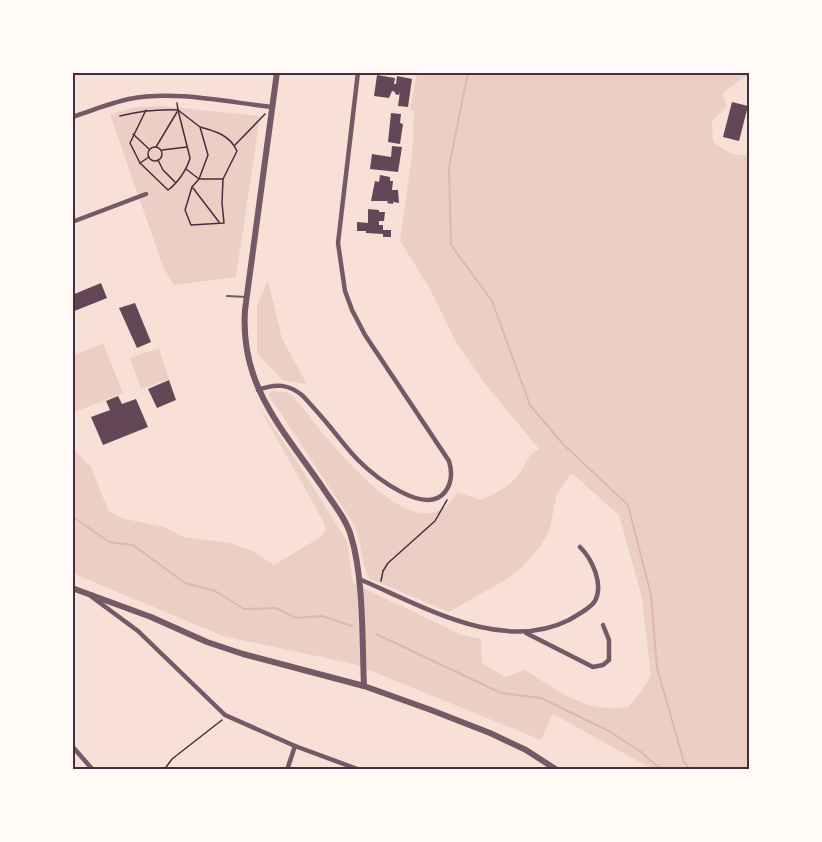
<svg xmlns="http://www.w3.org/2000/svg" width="822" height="842" viewBox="0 0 822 842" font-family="'Sofia Sans Condensed',sans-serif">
<rect width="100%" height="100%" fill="#f7e1d7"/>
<g fill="#ebcfc5">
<path d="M417,72H750V77L743,78L722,94L727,106L712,121L713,142L731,154L750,156V770H654L553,714L541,740L354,664L223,636L72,573V448L91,467L108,510L121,518L164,527L183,537L230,543L253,551L274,565L319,538L326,530L322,519L258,405L296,460L347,541L353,583L462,635L481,639L482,663L505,677L525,670C562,692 582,713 628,707L640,693L651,676L642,598L619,515L575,476L571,473L556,496L550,529L540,547L520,569L507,579L449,612L370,579C362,568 361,541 355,526L269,396V393L272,391L287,392L293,396C319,426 417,566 457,492L481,500C494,494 505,489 515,479C525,469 526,455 539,449L486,385L457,344L429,287L400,241L413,147L414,111L410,110Z"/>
<polygon points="162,106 260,116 236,277 174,285 163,267 110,114 136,107"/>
<polygon points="268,280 282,339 307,384 282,380 257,353 257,305"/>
<polygon points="103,343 123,393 72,413 72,356"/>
<polygon points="159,348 169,379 141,389 130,358"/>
</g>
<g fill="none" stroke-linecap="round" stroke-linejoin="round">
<g stroke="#dcb8b0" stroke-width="2">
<polyline points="468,72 449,167 451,245 492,301 530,405 563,444 628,505 651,595 657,668 684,762 691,770"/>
<polyline points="72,516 109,542 133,545 185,583 215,591 244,609 276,608 296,618 322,616 352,626"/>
<polyline points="376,634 501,693 541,698 609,731 641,752 657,766 665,770"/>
</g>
</g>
<g fill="#644757">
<polygon points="377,75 395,78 394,84 396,84 397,76 412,79 408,107 398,106 400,92 399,95 395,94 395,92 392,91 389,98 374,96"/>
<polygon points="732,102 748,106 739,141 723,137"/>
<polygon points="391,113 401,114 400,123 403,124 400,144 388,142"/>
<polygon points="392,146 402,147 398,172 370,169 372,154 391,157"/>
<polygon points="380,175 390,177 390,181 393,181 392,190 398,190 399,203 393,202 393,204 387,203 388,201 371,201 375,181 379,182"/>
<polygon points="368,209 379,210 379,212 385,212 384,221 379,221 379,225 383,225 383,230 391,230 391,237 383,237 383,234 366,233 366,231 357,231 357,222 368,223"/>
<polygon points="101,283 107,298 72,312 72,295"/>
<polygon points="135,303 151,342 137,348 119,308"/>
<polygon points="169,380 176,400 157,408 148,389"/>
<polygon points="118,396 122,404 136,399 148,427 103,445 91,417 110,410 106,401"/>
</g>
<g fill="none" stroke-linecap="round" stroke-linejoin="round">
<g stroke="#4a2c40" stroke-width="1.5">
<path d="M177,103L178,110L200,127L208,155L199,179L192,187L185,210L191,225L224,223L222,203L223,179L237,151C230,135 215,131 200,127"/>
<path d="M120,116C140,111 157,109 178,110L190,158C187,169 178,183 168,190L140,163L130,143L146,110"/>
<polyline points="133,134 149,149"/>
<polyline points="235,145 265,114"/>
<polyline points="156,147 177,112"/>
<circle cx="155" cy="154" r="7"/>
<polyline points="162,150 187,147"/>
<polyline points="158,160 163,170 175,182"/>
<polyline points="140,163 149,157"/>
<polyline points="186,169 199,179 223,179"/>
<polyline points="193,188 219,222"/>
<polyline points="381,581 383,571 388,563 435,521 447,500"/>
<polyline points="164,770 172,759 222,720"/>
</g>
<polyline stroke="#755966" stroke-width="2" points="227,296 247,297"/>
<g stroke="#755966" stroke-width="4.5">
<path d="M72,117C91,111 110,103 129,99C175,90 226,102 272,107"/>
<polyline points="72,222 146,194"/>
<path d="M258,390C276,383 289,384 303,396C313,407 322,417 331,428C340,439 348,450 358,460C374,476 425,517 445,492C452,483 452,471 449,461L365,335L352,310L345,291L338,243L358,72"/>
<path d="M359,579C421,605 502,654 569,620C577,615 590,609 595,601C604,584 592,559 580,547"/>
<polyline points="92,597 138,631 225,715 295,746 360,770"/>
<polyline points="526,633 593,667 603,665 609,660 609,640 603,625"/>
<polyline points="72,746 93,770"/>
<polyline points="287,770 295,746"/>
</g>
<g stroke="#755966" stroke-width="6">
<path d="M277,72L245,310C240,385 281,427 321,485C331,501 346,518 351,536C364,578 362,642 364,686"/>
<polyline points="72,588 151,617 207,642 243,654 364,686 431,710 490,733 526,750 557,770"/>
</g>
</g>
<rect width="822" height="842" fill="none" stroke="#fffaf5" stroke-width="147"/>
<rect x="74" y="74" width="674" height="694" fill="none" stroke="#4a2c40" stroke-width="2"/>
</svg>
